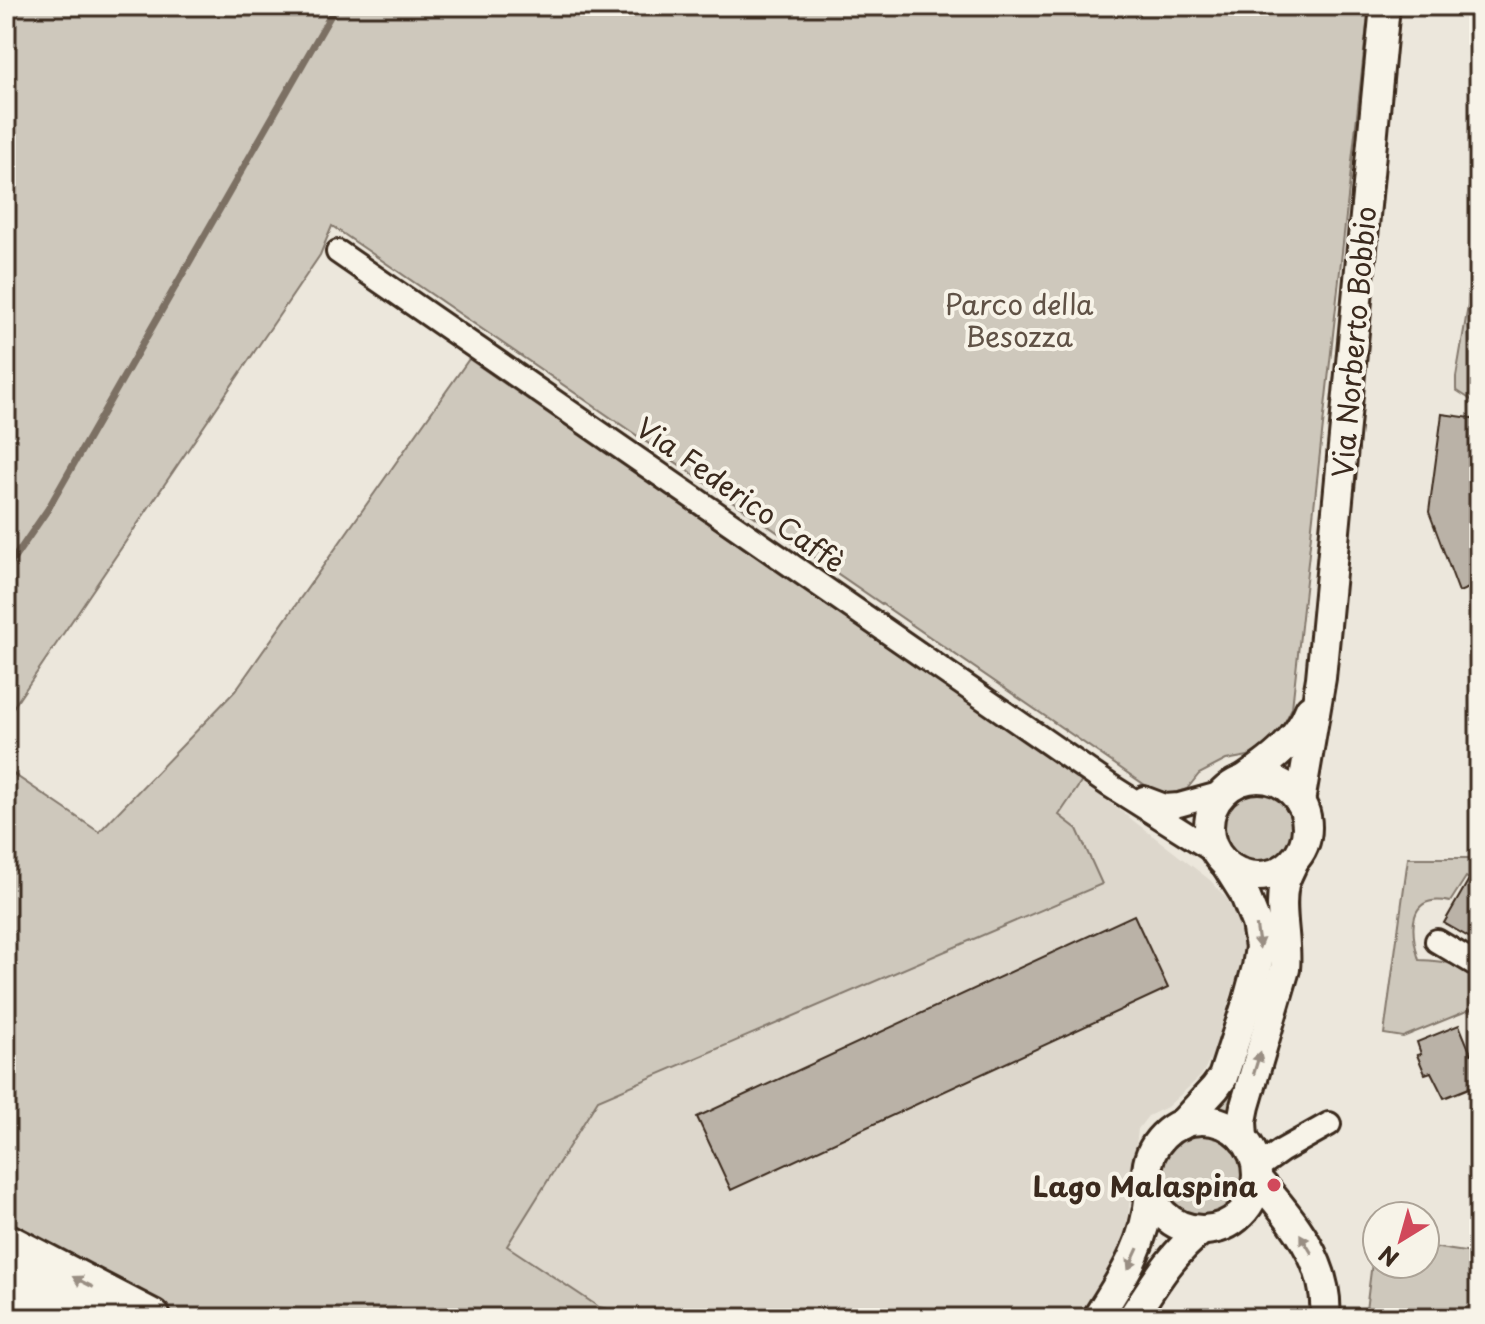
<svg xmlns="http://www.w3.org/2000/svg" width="1485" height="1324" viewBox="0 0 1485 1324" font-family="'Playpen Sans',sans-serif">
<rect width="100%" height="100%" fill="#ece7dc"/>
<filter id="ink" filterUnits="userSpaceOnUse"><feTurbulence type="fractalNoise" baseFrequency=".0125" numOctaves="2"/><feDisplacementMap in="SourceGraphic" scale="16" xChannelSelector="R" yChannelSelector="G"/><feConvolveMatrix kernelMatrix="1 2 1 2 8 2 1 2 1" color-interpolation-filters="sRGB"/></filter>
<g filter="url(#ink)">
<polygon fill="#ddd7cc" points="1082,781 1210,880 1227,899 1244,934 1243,956 1212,1056 1201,1076 1167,1107 1148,1116 1138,1129 1125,1242 1082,1311 1076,1318 647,1318 599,1307 507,1246 598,1100 1102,884 1077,829 1059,816"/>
<g fill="#cec8bc" stroke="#84796d" stroke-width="2">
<polygon points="6,6 1369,6 1292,708 1277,738 1248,756 1226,760 1199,774 1187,789 1170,794 1148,787 332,226 320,255 6,718"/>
<polygon points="1479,242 1479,405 1456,390 1456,377 1468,306 1470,285"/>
<polygon points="469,359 1082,781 1059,815 1077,829 1102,884 598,1100 507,1246 599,1307 647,1318 116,1318 6,1254 6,769 99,832 235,691"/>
<circle cx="1258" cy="827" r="36"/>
<path d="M1408,858H1479V884L1466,877L1450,902C1407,893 1410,930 1419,960C1447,961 1457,962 1479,983V1006L1403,1037L1384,1034Z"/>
<polygon points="1229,1084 1237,1088 1231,1118 1228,1121 1212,1114 1211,1110"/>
<circle cx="1202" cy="1175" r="42"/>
<polygon points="1375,1239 1377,1239 1377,1264 1425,1264 1425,1246 1479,1254 1479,1318 1365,1318"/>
</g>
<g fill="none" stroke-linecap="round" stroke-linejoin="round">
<polyline stroke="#7c7064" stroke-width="7" points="6,570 48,509 336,6"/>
</g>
<g fill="#bab2a7" stroke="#3b2a1e" stroke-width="2">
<polygon points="1442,414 1479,419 1479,457 1474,495 1479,509 1479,584 1459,592 1429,512"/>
<polygon points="1479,862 1479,943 1444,923"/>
<polygon points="1134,915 1168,988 731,1190 697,1117"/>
<polygon points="1459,1025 1471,1054 1479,1051 1479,1084 1444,1098 1431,1072 1425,1074 1417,1055 1421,1054 1417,1042"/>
</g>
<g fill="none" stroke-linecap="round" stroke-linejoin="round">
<defs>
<g id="minor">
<polyline points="338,252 1109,785 1215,852"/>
<polyline points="1144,798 1165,806 1179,805 1222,793"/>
<polyline points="1437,941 1479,966"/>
<polyline points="1257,1168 1281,1151 1329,1124"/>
</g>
<g id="tertiary">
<circle cx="1258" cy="827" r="49"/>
<path d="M1245,779C1272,760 1298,741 1310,709"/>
<polyline points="1300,802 1321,678 1385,6"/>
<circle cx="1202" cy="1175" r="55"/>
<polyline points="1181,1125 1215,1088 1223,1077 1248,1000 1257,967 1260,947 1256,923 1244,893 1227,866"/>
<path d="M1243,1139L1242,1121L1245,1106L1285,969C1288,942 1278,911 1284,884C1286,876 1291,868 1294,860"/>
<path d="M1257,1179C1291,1217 1330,1264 1325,1318"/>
<path d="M1097,1318C1124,1276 1146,1243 1150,1192"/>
<path d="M1132,1318C1153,1286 1171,1254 1202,1230"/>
</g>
<g id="trunk">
<polyline points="6,1242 152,1318"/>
<polyline points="6,1268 91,1318"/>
<polyline points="6,1304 30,1318"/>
</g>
</defs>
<use href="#minor" stroke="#3b2a1e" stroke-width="28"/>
<use href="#tertiary" stroke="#3b2a1e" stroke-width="34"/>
<use href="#trunk" stroke="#3b2a1e" stroke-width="42"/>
<use href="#minor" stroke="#f7f3e8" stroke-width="22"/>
<use href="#tertiary" stroke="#f7f3e8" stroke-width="28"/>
<use href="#trunk" stroke="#f7f3e8" stroke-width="36"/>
</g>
<defs><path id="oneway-solid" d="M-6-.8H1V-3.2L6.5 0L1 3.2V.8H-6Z" transform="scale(2)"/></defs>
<g fill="#998e83">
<use href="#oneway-solid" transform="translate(1258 937) rotate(82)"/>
<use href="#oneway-solid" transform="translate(1257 1063) rotate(-73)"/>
<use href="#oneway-solid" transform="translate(1306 1244) rotate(-121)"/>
<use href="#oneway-solid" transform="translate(1133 1259) rotate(115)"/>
<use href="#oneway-solid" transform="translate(83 1282) rotate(-153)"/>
</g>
</g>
<circle fill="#d1495b" stroke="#f7f3e8" stroke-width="3" cx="1274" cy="1185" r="8"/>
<g text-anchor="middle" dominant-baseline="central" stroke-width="8" stroke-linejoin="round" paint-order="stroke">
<g font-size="28" fill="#605246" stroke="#f7f3e8">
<text x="1019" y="303">Parco della<tspan x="1019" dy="32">Besozza</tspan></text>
</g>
<g font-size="28" fill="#3b2a1e" stroke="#f7f3e8">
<text transform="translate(1353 342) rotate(-85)">Via Norberto Bobbio</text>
<text transform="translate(741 494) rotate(35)">Via Federico Caffè</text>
</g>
<g font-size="28" font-weight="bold" fill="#3b2a1e" stroke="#f7f3e8" text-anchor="end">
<text x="1258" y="1185">Lago Malaspina</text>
</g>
</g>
<rect width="1485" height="1324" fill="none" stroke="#f7f3e8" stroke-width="32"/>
<rect x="16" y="16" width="1453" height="1292" fill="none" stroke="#3b2a1e" stroke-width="3" filter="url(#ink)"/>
<g transform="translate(1401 1240) rotate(217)"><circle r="38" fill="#f7f3e8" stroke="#aca397" stroke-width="2"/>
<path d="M0-6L14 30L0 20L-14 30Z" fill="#d1495b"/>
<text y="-12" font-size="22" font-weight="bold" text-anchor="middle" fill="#3b2a1e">N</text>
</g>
</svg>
